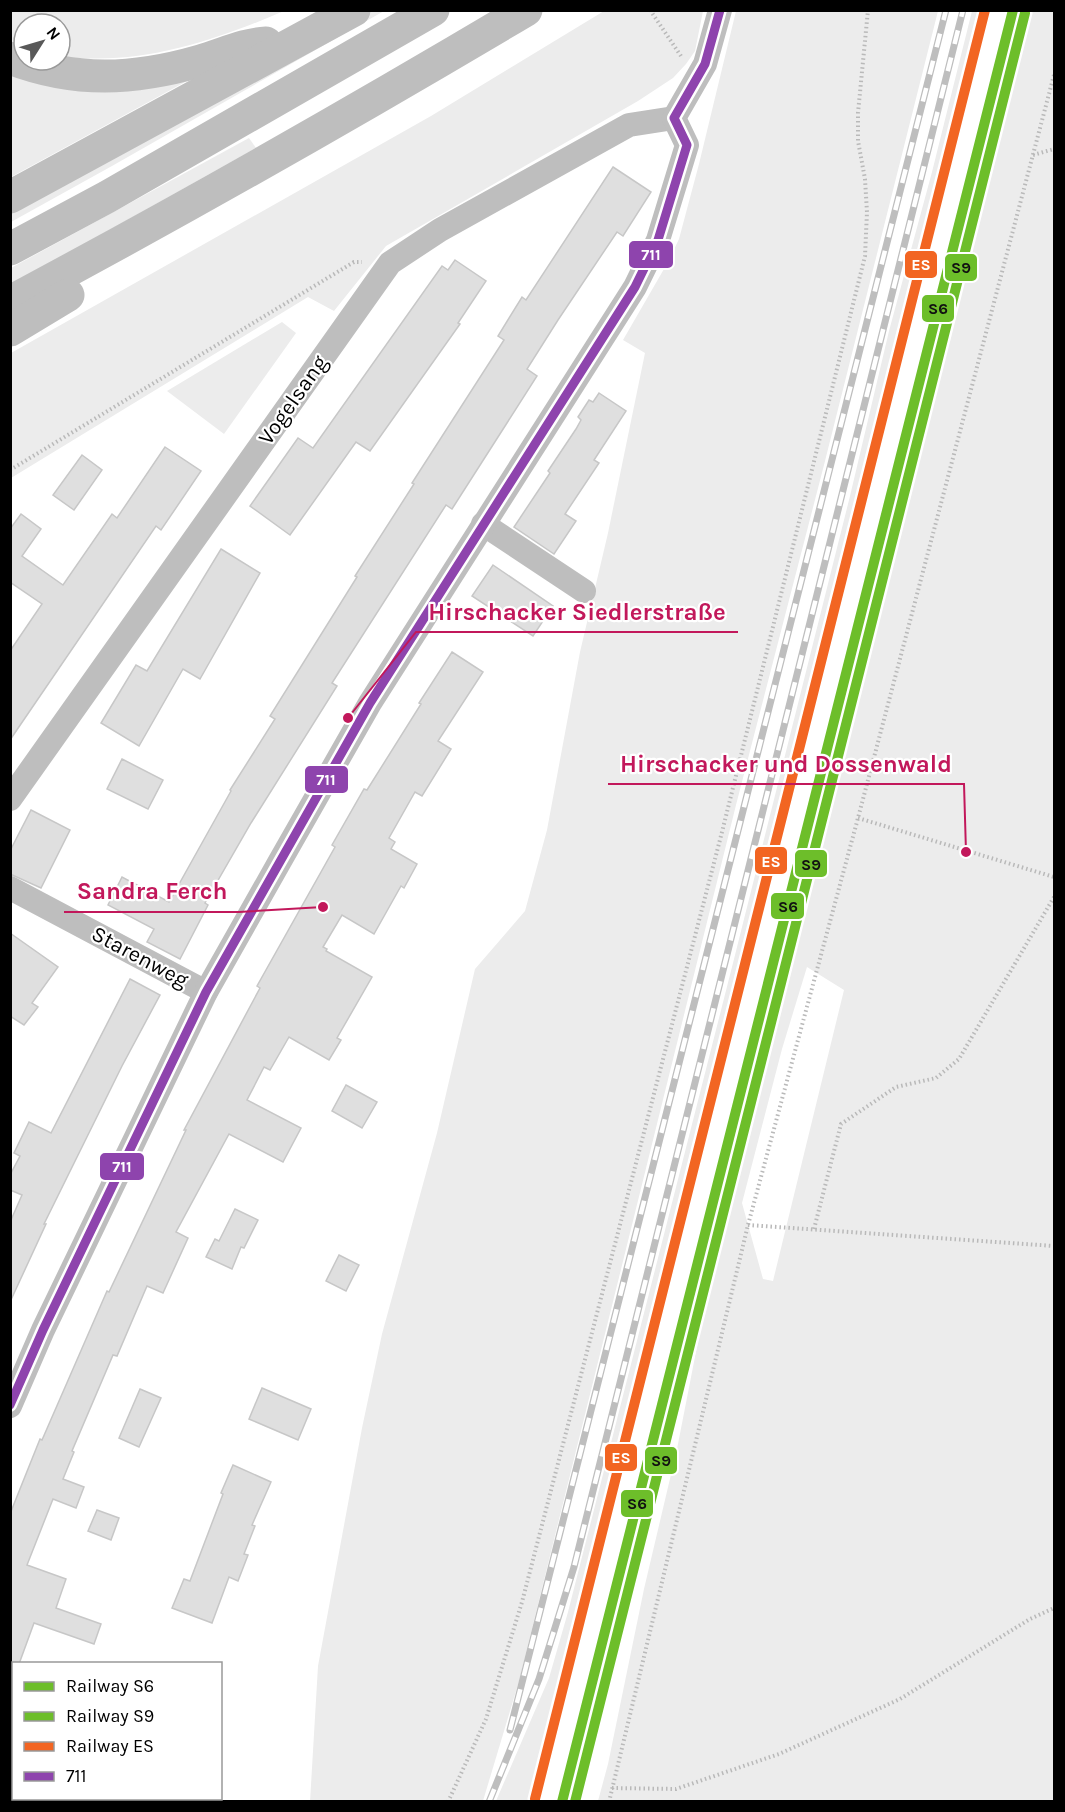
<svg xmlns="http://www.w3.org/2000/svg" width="1065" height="1812" viewBox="0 0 1065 1812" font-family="Karla,sans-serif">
<rect width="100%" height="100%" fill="#fff"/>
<g fill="#ececec" fill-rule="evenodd">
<path d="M10,11H284C214,41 138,67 60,56V24H24V46L11,40Z"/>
<polygon points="369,11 384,11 112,166 11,222 11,208"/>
<polygon points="604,11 703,11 695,51 686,64 673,78 638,101 386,246 334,311 308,297 11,478 11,353 431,116"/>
<polygon points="736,11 938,11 824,465 736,805 519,1681 483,1801 310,1802 318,1666 362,1428 382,1334 437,1133 475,969 525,911 547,830 580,652 608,533 645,353 623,340 668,262 679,239 699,164"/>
<polygon points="972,11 990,11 537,1801 496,1801 549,1678 568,1612 733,963 850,496 889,331 932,172"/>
<path d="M1025,11H1054V1801H598L608,1764L644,1589L677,1449L725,1203L753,1084L797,920L829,786L887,584L936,364L986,176ZM807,967L844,990L773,1281L763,1279L742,1203L782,1049Z"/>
<polygon points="11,68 198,75 11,177"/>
<polygon points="249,138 256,148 11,285 11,268"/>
<polygon points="282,322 296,333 224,434 167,391"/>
</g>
<g fill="#dfdfdf" stroke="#c7c7c7" stroke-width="1.5">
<polygon points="613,167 651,192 623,236 617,232 558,320 527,369 537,376 452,509 446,505 332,683 337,686 251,823 205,903 208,905 180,959 147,942 154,929 108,905 122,877 169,902 231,791 230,790 275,719 270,716 357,577 355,576 414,484 412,483 504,340 498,336 522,297 526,300"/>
<polygon points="455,260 486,281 458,323 460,324 370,451 356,442 290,535 250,506 298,438 313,448 442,266 448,270"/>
<polygon points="599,393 626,411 594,460 599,463 565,514 576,521 554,554 514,527 550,473 548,471 576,429 581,420 578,417 589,400 593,402"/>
<polygon points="165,447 201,471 161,530 156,526 10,740 10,651 42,604 10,582 10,529 21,514 41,529 22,556 63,585 112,514 117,518"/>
<polygon points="82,455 102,470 74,510 53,495"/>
<polygon points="221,549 260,573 200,679 183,669 139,746 101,723 136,665 147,671"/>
<polygon points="493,565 553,606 533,636 472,596"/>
<polygon points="452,652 483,672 438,741 451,749 422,796 415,792 389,838 395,842 391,849 417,864 404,888 401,886 374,934 342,915 323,947 327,949 326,951 372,977 337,1038 341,1040 329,1060 289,1037 270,1070 264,1067 247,1100 301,1128 283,1162 229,1134 176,1232 188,1238 163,1293 147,1286 117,1356 113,1355 72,1451 74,1452 63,1479 84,1487 76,1508 53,1499 27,1565 66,1579 56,1608 101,1624 94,1644 34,1623 19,1664 14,1664 14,1680 10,1681 10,1514 40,1439 42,1440 107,1291 109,1292 186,1130 184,1130 260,988 257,986 335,847 332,845 364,789 367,790 421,704 419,703"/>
<polygon points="122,759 163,780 148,809 107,789"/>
<polygon points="31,810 70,830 41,888 10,874 10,851"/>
<polygon points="10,933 58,967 32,1003 38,1007 24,1025 10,1016"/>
<polygon points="130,979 160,995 122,1066 44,1224 46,1224 10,1302 11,1220 22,1195 10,1190 10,1175 20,1156 14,1153 29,1122 51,1133"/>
<polygon points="346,1085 377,1102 362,1128 332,1111"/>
<polygon points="235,1209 258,1220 244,1248 241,1247 232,1269 206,1257 215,1239 219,1241"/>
<polygon points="339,1255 359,1265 346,1291 326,1281"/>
<polygon points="262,1388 311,1409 298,1440 249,1419"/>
<polygon points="140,1389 161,1398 139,1447 119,1438"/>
<polygon points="233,1465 271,1482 252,1525 255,1526 244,1554 248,1555 238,1581 229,1577 212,1623 172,1608 184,1579 190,1581 223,1494 221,1493"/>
<polygon points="97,1510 119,1518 111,1540 88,1531"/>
</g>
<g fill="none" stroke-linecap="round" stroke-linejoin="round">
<g stroke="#b9b9b9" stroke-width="4" stroke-dasharray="1.5 3" stroke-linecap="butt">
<polyline points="650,10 681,56"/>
<polyline points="1033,155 1054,149"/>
<polyline points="10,470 354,262 362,262"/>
<polyline points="858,818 1054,877"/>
<polyline points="748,1225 1054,1246"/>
<polyline points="814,1229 841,1124 896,1087 936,1078 959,1059 1054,897"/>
<polyline points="612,1788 676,1789 779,1754 900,1699 1030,1619 1054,1608"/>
<polyline points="448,1802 486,1719 522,1602 722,832 865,256 867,212 865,179 858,141 858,113 868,10"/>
<polyline points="609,1802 748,1225 858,818 1054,75"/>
</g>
<g stroke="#bebebe" stroke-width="24">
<polyline points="483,524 584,591"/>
<polyline points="10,799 390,263 440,230 629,125 674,118"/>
<polyline points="10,888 206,992"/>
<polyline points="10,1406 43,1330 206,992 280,861 370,703 635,287 658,240 687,145 674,118 705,64 720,10"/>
</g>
<g stroke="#bebebe" stroke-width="33">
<path d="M10,58C75,83 134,80 200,61C222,55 244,44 266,43"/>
<polyline points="10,197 354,10"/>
<polyline points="10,249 107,197 433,10"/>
<path d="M10,302C184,209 356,111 526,10"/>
<polyline points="10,330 68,295"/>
</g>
<defs>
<g id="rail">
<polyline points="510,1730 946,10"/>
<polyline points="489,1802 539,1679 574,1567 963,10"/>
</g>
</defs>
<use href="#rail" stroke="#bebebe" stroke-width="7"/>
<use href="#rail" stroke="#fff" stroke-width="4.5" stroke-dasharray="14" stroke-linecap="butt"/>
<defs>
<polyline id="bus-1" points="10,1405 43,1330 206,992 370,703 635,287 658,240 687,145 674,118 705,64 720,10"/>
</defs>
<use href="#bus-1" stroke="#fff" stroke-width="14"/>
<use href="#bus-1" stroke="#8e44ad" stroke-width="9"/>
<defs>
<polyline id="rail-1" points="562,1802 1013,10"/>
<polyline id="rail-2" points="575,1802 1025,13"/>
<polyline id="rail-3" points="535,1799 985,10"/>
</defs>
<use href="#rail-1" stroke="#fff" stroke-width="15"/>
<use href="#rail-2" stroke="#fff" stroke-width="15"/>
<use href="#rail-3" stroke="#fff" stroke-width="15"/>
<use href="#rail-1" stroke="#6dbe2a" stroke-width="10"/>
<use href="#rail-2" stroke="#6dbe2a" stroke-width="10"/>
<use href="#rail-3" stroke="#f26522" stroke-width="10"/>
</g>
<g text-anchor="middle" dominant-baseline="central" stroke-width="4.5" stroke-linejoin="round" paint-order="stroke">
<g font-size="22" fill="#000" stroke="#fff">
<text transform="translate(293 400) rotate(-55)">Vogelsang</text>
<text transform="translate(140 957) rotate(28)">Starenweg</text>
</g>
</g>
<path fill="none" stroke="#c2185b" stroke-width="2" d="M348 718L416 632H738M966 852L964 784H608M323 907L239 912H64"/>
<g fill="#c2185b" stroke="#fff" stroke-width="2">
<circle cx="348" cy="718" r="6"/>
<circle cx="966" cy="852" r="6"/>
<circle cx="323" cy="907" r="6"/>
</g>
<g font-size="24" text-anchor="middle" font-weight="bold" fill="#c2185b" stroke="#fff" stroke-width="4.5" stroke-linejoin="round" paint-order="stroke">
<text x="577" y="620">Hirschacker Siedlerstraße</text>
<text x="786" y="772">Hirschacker und Dossenwald</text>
<text x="152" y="899">Sandra Ferch</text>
</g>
<g stroke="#fff" stroke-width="2">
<rect x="628" y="240" width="46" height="29" rx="6" fill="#8e44ad"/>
<rect x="904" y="250" width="34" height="29" rx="6" fill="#f26522"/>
<rect x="944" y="253" width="34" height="29" rx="6" fill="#6dbe2a"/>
<rect x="921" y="294" width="34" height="29" rx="6" fill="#6dbe2a"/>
<rect x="304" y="765" width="45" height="29" rx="6" fill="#8e44ad"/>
<rect x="754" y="846" width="34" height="29" rx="6" fill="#f26522"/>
<rect x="794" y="849" width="34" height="29" rx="6" fill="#6dbe2a"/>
<rect x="770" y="892" width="35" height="28" rx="6" fill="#6dbe2a"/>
<rect x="99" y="1152" width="46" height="29" rx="6" fill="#8e44ad"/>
<rect x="604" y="1443" width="34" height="29" rx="6" fill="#f26522"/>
<rect x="644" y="1446" width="34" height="29" rx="6" fill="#6dbe2a"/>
<rect x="620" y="1489" width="34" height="29" rx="6" fill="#6dbe2a"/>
</g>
<g font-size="16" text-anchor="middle" font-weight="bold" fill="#fff">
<text x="651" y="260">711</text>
<text x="921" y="270">ES</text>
<text x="326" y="785">711</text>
<text x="771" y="867">ES</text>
<text x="122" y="1172">711</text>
<text x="621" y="1463">ES</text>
</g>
<g font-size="16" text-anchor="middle" font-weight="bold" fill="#111">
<text x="961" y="273">S9</text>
<text x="938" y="314">S6</text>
<text x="811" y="870">S9</text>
<text x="788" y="912">S6</text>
<text x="661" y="1466">S9</text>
<text x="637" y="1509">S6</text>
</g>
<rect width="1065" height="1812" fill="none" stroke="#000000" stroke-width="24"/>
<rect x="12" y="1662" width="210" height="138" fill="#ffffff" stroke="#999999" stroke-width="1.5"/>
<rect x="24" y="1682" width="30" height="9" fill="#6dbe2a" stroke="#999999" stroke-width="1.5"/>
<text x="66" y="1692" font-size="18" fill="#000000">Railway S6</text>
<rect x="24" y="1712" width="30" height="9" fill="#6dbe2a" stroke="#999999" stroke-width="1.5"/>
<text x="66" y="1722" font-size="18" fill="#000000">Railway S9</text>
<rect x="24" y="1742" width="30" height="9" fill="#f26522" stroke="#999999" stroke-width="1.5"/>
<text x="66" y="1752" font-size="18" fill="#000000">Railway ES</text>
<rect x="24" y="1772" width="30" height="9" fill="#8e44ad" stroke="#999999" stroke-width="1.5"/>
<text x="66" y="1782" font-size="18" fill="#000000">711</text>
<g transform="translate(42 42) rotate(53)"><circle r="28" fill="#ffffff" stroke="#999999" stroke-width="1.5"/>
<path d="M0-4.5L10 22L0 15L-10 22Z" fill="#595959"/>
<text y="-9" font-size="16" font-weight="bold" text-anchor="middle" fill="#000000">N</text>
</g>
</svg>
